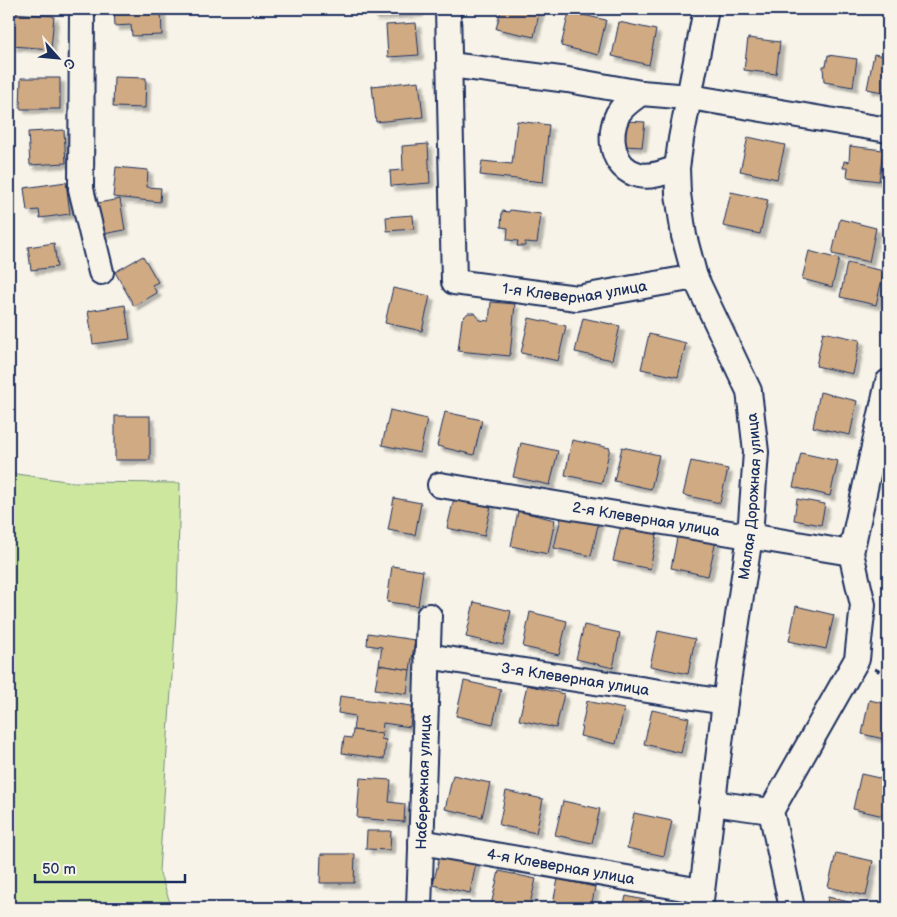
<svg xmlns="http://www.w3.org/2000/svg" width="897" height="917" viewBox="0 0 897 917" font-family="'Balsamiq Sans',sans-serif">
<defs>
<filter id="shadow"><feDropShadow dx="4.5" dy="4.5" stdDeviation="1" flood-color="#0004"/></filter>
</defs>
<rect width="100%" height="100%" fill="#f7f3e8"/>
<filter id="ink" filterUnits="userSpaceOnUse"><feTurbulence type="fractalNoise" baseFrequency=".02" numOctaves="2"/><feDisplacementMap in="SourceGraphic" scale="10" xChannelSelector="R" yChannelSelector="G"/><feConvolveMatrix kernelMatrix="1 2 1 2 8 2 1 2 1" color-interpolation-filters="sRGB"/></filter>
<g filter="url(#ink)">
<polygon fill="#cde89e" stroke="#748c7e" points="9,473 73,482 180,483 177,600 159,871 172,908 9,908"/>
<g fill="#d0aa82" stroke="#1b2f5e" filter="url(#shadow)">
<polygon points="114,9 161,9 162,35 132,36 131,25 115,26"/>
<polygon points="372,9 419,9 419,12 373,16"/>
<polygon points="501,9 540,9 534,37 496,29"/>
<polygon points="569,12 606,20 598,55 561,46"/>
<polygon points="14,13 54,16 51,49 12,46"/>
<polygon points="619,22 656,30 649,65 612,56"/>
<polygon points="416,23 419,55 388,57 386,25"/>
<polygon points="748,38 780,42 776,74 744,70"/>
<polygon points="874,54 888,57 888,93 867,89"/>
<polygon points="828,55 857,59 853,87 824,82 823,66 826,66"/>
<polygon points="114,77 146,78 145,108 113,107"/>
<polygon points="21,78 60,78 60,109 20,109"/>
<polygon points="419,81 423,117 376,122 372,86"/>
<polygon points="517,121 549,125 543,182 480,175 482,161 512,164"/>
<polygon points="626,121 645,122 642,147 624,146"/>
<polygon points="64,130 66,163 30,165 28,132"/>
<polygon points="748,137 785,145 777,179 740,171"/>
<polygon points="428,144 430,183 391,186 390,171 403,170 402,146"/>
<polygon points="850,146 883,150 879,181 847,177 848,168 843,168 844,161 849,162"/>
<polygon points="116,167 148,170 147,187 161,188 160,202 113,197"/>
<polygon points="66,182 70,214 40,218 39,210 27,211 24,188"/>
<polygon points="731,192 768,200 760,234 723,226"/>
<polygon points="120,199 125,230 103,234 98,203"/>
<polygon points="510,210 541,214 537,243 525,242 525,246 517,246 518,241 507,240 508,228 501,227 502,211 509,212"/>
<polygon points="413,215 414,229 387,231 386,217"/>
<polygon points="840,219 876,228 869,262 832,254"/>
<polygon points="54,243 57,267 31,270 28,247"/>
<polygon points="809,251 839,259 832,287 802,279"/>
<polygon points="143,256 158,282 152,285 157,293 134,306 115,272"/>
<polygon points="847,263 884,271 876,305 840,297"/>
<polygon points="393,288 430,296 422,331 385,323"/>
<polygon points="491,302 515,304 510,356 458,351 462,319 468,313 475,313 480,320 489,321"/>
<polygon points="125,305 130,339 93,344 88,311"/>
<polygon points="529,318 566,326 558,361 521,353"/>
<polygon points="583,318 620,326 612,360 575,352"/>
<polygon points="823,332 860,340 853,374 816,366"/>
<polygon points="649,334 686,343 678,377 641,369"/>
<polygon points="820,392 857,401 850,435 813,427"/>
<polygon points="390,410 427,419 420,453 382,445"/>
<polygon points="445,412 482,420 474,455 437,446"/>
<rect x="115" y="416" width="35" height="44"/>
<polygon points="572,440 610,448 602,483 565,475"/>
<polygon points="521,443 558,451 550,485 513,477"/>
<polygon points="622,447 659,455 651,489 614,481"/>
<polygon points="801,453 838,461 830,496 793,487"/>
<polygon points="691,461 728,469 720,503 683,495"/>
<polygon points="455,494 492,502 484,536 447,528"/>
<polygon points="394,498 421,503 415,535 388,530"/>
<polygon points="797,499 825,504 821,525 794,520"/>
<polygon points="518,511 555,520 548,554 511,546"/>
<polygon points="562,513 599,521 591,556 554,548"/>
<polygon points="621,526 657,534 650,569 613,561"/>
<polygon points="678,533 716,541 708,576 671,568"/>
<polygon points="392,566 423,571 418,606 387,602"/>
<polygon points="474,602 511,611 503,645 466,637"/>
<polygon points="796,606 834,615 826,649 789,641"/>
<polygon points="530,612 567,621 559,655 523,647"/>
<polygon points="584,625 620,633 613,668 576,659"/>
<polygon points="658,631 695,639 688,674 650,666"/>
<polygon points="368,633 415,640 410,670 379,665 382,647 367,645"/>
<polygon points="379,665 410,670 407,694 375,689"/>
<polygon points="464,681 501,689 493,724 456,716"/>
<polygon points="527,685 564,694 556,728 519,720"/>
<polygon points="340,696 412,706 410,727 383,723 382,734 353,730 355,716 338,713"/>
<polygon points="869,700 888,704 888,740 862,734"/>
<polygon points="587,701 624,709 616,744 580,736"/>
<polygon points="652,710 689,718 681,753 644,744"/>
<polygon points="353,730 382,734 381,739 386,740 384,759 342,753 344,737 352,738"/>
<polygon points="861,774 888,780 888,817 853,809"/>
<polygon points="453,775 490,783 482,817 445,809"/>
<polygon points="360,778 391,780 389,802 405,804 404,822 357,818"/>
<polygon points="506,791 543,799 536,833 499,825"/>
<polygon points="563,801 600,809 592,843 555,835"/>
<polygon points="634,813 672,821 664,856 627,848"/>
<polygon points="367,831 391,831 390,850 366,849"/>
<polygon points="441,850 477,858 470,893 433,885"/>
<polygon points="836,853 873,861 866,896 828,887"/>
<polygon points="321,854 355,854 354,883 320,883"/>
<polygon points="499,871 536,879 529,908 505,908 491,905"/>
<polygon points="558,879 595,887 591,908 552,908"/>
<polygon points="626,896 663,904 662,908 623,908"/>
<polygon points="828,897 865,906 865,908 826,908"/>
<rect x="347" y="905" width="53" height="3"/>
</g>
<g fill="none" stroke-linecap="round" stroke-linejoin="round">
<defs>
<g id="minor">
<polyline points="82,9 81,189 101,272"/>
<path id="s1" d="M448,9L454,282L577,298L695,277"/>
<polyline points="450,65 568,80 641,93 690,97 888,130"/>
<path d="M641,93C633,99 623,105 618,114C607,136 612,169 639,175C652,178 665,172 677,168"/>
<path id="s2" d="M440,485L851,553"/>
<path id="s3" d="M427,656L725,702"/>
<polyline points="712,803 771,811"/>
<path id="s4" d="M421,842L701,891"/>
<path id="s5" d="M419,908L429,616"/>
<path id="s6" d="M700,908L725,702L750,536L756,452L749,391L695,277L684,236L678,194L677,168L681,139L706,9"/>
<polyline points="792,908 771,811 857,659 863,605 851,553 888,382"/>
</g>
</defs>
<use href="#minor" stroke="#1b2f5e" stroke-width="28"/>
<polyline stroke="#1b2f5e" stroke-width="3" stroke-dasharray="5 4" stroke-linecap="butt" points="875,669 888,676"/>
<use href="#minor" stroke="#f7f3e8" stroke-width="24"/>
</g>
</g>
<g text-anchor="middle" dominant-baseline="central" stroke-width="5" stroke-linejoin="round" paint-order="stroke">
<g font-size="15" fill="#1b2f5e" stroke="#f7f3e8">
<text stroke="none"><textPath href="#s1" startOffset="395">1-я Клеверная улица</textPath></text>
<text stroke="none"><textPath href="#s6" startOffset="415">Малая Дорожная улица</textPath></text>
<text stroke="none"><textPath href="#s2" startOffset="209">2-я Клеверная улица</textPath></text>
<text stroke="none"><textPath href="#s3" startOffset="150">3-я Клеверная улица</textPath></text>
<text stroke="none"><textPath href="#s5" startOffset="126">Набережная улица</textPath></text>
<text stroke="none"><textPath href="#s4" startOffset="142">4-я Клеверная улица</textPath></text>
</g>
</g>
<rect width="897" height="917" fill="none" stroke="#f7f3e8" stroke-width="30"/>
<rect x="15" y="15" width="867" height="887" fill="none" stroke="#1b2f5e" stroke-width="2" filter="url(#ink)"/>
<g transform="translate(58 58) rotate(117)" stroke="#f7f3e8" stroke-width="4" paint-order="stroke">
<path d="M0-4L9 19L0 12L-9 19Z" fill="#1b2f5e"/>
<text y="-8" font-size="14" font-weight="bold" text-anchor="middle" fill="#1b2f5e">С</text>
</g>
<path d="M35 874v8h150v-8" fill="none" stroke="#1b2f5e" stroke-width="2.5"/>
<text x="42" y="874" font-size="15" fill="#1b2f5e" stroke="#f7f3e8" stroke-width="4" paint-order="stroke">50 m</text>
</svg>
